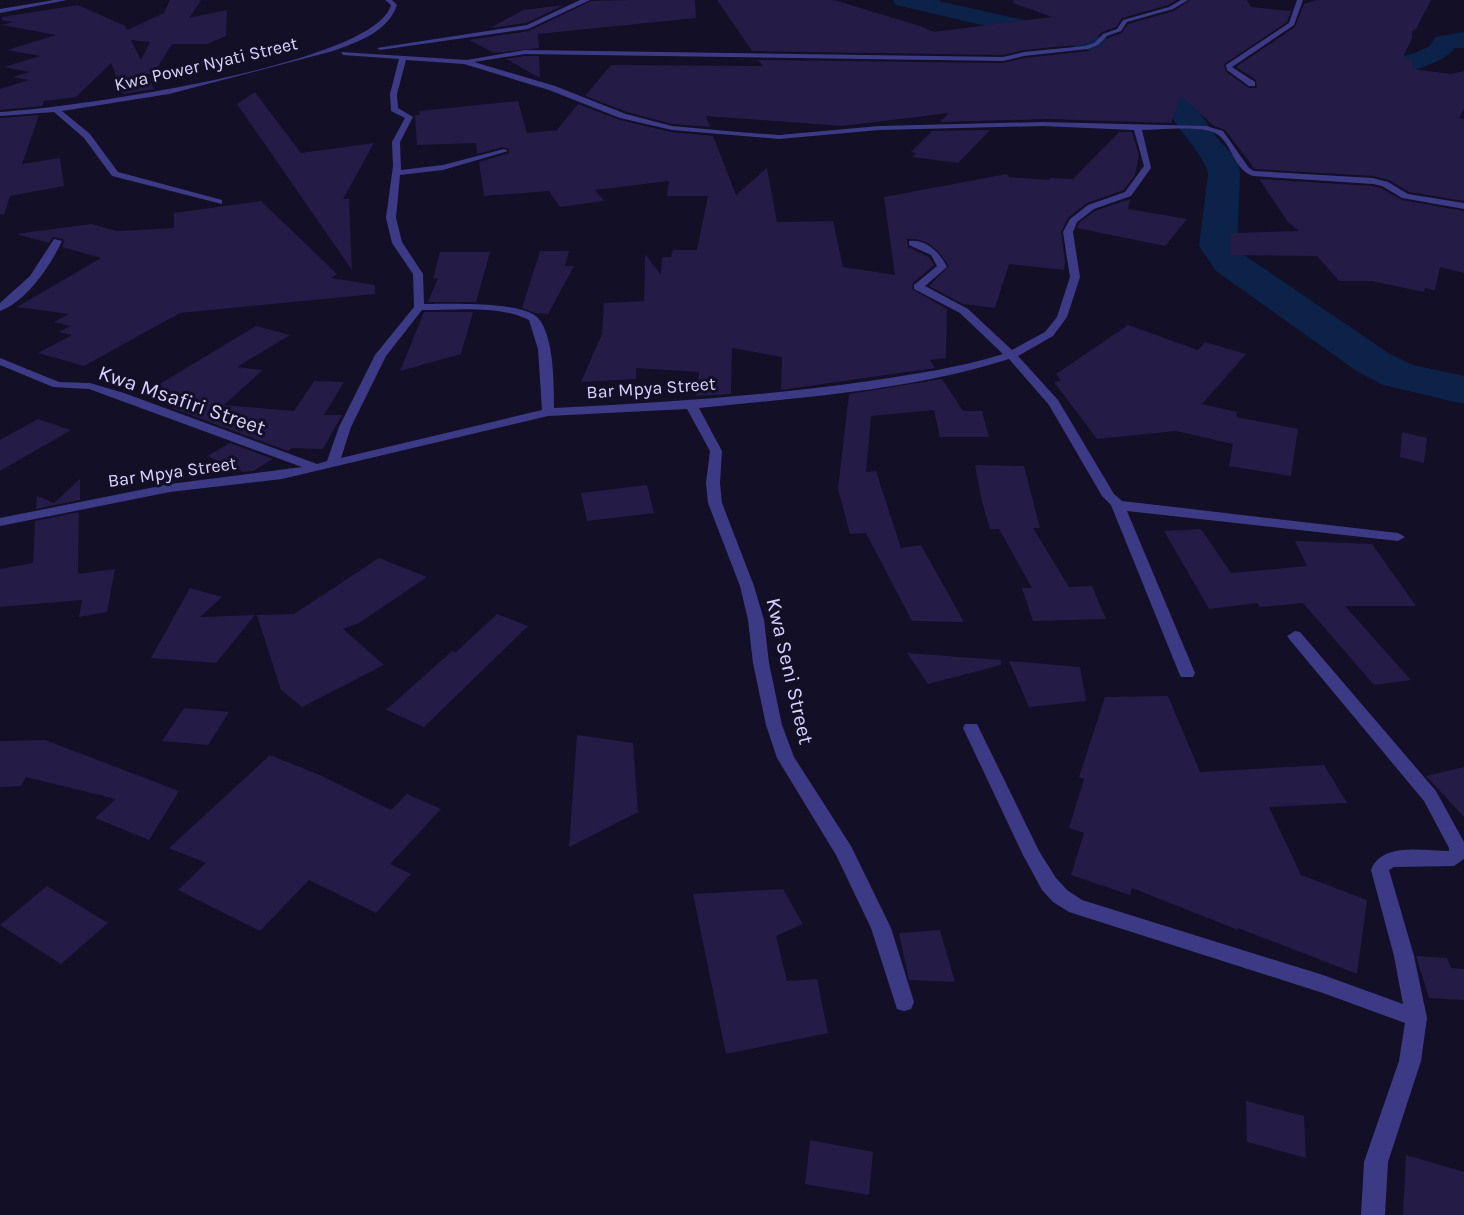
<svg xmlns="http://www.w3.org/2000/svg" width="1464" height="1215" viewBox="0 0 1464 1215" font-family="Karla,sans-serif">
<rect width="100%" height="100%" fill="#130f26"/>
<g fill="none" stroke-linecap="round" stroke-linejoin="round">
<polygon fill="#0c2248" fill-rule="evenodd" points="936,0 940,0 939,8 936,7"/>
<g fill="#0c2248" fill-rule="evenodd">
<path d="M893,0H934L1153,49L1184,62L1196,78V108L1218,139L1238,161L1240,174L1237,246L1244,255L1390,354L1413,365L1464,376V404L1383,385L1358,372L1216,271L1199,246L1208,174C1205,155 1177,130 1168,110C1163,99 1173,84 1165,74L1136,61L896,5Z"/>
<path d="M1464,32V48H1454C1443,69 1359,84 1334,90L1324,88L1320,82L1324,76L1415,53L1430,46L1435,37Z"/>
</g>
</g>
<g fill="#241b47" fill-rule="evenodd">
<path d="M170,0H201L189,18L227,10L226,36L207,44H172L152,76L147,73L154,89L123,94L111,63L76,97L44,101L42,106L0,110V89L29,80L12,77L30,72L4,67L40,56L7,50L56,35L2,25L13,22L2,20V17L78,5L125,26L127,30L164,13ZM131,40L150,42L141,60Z"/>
<polygon points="630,0 695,0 696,18 538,34 539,48 494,53 469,40 529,31 591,1"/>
<polygon points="717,0 834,0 920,26 934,32 1052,17 1013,3 1014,0 1177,0 1168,5 1122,18 1116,27 1102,32 1093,41 1085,44 1024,50 1003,55 752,51"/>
<polygon points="1190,0 1247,0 1251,7 1291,11 1287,22 1224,64 1226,72 1249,88 1257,88 1256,80 1236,67 1295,27 1304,4 1317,0 1431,0 1416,29 1412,31 1412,38 1403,58 1412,60 1412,69 1451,74 1464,71 1464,109 1459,118 1464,119 1464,201 1409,192 1389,180 1373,176 1255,169 1225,130 1214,126 1181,96 1171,123 1048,119 940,122 949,113 842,126 706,116 710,127 672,124 627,112 585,96 611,65 763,66 758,60 1003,63 1024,58 1088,51 1100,47 1108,38 1122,33 1128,24 1174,11"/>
<polygon points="564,5 526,23 490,28 523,10"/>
<polygon points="525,56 539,56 540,78 506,59"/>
<polygon points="255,92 301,153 374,143 343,199 349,199 352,270 237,104"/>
<polygon points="518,101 527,133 557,130 578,104 620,120 671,132 713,136 736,195 767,168 777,222 833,221 843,267 895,275 884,197 1007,174 1009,177 1049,180 1050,178 1073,179 1119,132 1132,132 1139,155 1135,175 1124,190 1087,203 1068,218 1061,232 1065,262 1064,270 1009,264 995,308 963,304 929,286 949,266 938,251 928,243 916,239 907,239 908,247 929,257 934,265 913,283 912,289 947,309 946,358 930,360 935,368 781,390 782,357 732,348 731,394 696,396 699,372 636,368 636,379 581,382 602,334 604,303 644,301 645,254 661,275 662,257 671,257 673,250 697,250 708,196 667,196 669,181 595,190 604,201 560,207 549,191 484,196 479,162 509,153 509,149 503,147 477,154 476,143 417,145 415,115 420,115 419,111"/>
<polygon points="39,115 22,164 60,158 64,186 10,196 4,215 0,214 0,118"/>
<polygon points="990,130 958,163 913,157 916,153 911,152 932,131"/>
<polygon points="1259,179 1373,186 1381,188 1402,200 1464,211 1464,273 1440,267 1435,290 1425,288 1424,292 1371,281 1339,281 1317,256 1231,255 1231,233 1299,231 1288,222"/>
<polygon points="1130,199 1128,209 1187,219 1165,246 1077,228 1079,223 1095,211"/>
<polygon points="261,201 337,274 331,278 375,285 375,294 180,313 84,366 38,353 72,335 59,332 70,326 54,322 69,314 17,307 101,258 62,247 64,242 63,239 53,237 49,243 16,234 91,224 117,231 174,228 174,213"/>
<polygon points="540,251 569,251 565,266 574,266 548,314 535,313 522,308"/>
<polygon points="440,252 490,252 476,302 428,302 438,278 433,279"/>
<polygon points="424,312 473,312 461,354 400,371"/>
<polygon points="1128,325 1198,350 1205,342 1246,354 1202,404 1237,412 1236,417 1298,429 1291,476 1229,466 1233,444 1176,431 1097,439 1054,382 1061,381 1056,374"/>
<polygon points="256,326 290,335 237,367 263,370 224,405 294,411 314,381 344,382 324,415 342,415 323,449 292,448 288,451 172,408 174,400 188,402 148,391"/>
<polygon points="942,379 963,411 982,411 989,437 940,437 934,410 871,416 866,472 876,471 901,548 921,545 964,622 912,621 866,533 850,534 838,489 849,394"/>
<polygon points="38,419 71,430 0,471 0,440"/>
<polygon points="1402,432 1427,438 1424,463 1400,457"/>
<polygon points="230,443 273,459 253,471 243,472 207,456"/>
<polygon points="975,465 1024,466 1040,528 1033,528 1069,587 1092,586 1106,619 1033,621 1022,588 1032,588 999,529 990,529 982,502"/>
<polygon points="80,479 80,500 36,509 37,496 54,503"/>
<polygon points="647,485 654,513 587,521 581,493"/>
<polygon points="79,512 78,574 115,569 107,612 79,617 82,600 0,607 0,569 33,563 35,521"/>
<polygon points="1201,529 1231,573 1307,566 1295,541 1372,544 1416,606 1345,606 1411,680 1374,685 1303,603 1260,607 1257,603 1209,609 1164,531"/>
<polygon points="379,558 427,577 359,623 343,629 384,665 302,707 281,690 257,615 294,614"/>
<polygon points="190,588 222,597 200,617 255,615 216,663 151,658"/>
<polygon points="497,614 528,626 424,727 386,710 452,651 456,652"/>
<polygon points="907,653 1001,660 1001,665 928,684"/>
<polygon points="1009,661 1080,667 1086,701 1029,707"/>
<polygon points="1168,696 1200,772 1324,765 1347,803 1269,807 1301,875 1367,900 1357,974 1238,928 1238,930 1132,888 1130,895 1071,875 1084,833 1069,828 1084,779 1079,777 1105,697"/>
<polygon points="184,708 229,712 208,745 162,741"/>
<polygon points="577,735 633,743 638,812 569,847"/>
<polygon points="45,740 179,791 149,840 95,818 116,799 26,777 21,786 0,787 0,741"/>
<polygon points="270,755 322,776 391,810 407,794 441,809 390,864 411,874 376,913 309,880 260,931 178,890 206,863 169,848"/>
<polygon points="1464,767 1464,817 1426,776"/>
<polygon points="47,886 108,923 61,964 0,925"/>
<polygon points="783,889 803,924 776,936 787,981 817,979 828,1033 726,1054 693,894"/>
<polygon points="940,930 955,982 909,980 899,933"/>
<polygon points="1416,956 1447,958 1451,968 1464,969 1464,1000 1429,998"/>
<polygon points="1246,1101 1304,1116 1306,1158 1247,1142"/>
<polygon points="810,1140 873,1152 869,1195 805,1184"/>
<polygon points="1406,1155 1464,1172 1464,1215 1403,1215"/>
</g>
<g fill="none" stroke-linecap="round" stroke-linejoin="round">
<g fill="#3d3a85" fill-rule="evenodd">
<polygon points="54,0 67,0 0,13 0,9"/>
<path d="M385,0H392L397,5C388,32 358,42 333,51L169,94L62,111L90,134L118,172L222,200V204L112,176L84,138L54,112L0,116V112C67,108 364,67 390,8L391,5Z"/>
<polygon points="580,0 590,0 528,29 380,50 377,48 527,25"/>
<path d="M1181,0H1188L1173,9L1127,22L1121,31L1107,36L1098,45L1088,49L1024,56L1003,61L525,54L474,62L555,86L626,114L672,126L738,132L779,135L879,126L1042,122L1206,126L1223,131L1249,168L1254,171L1373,178L1388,182L1408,194L1464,203V209L1402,198L1382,186L1373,184L1253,176C1233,169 1233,145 1217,134C1202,125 1160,130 1142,130L1151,168L1131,196L1094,209L1077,222L1073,232L1080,277L1067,317L1053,336L1018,356L1058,400L1114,494L1122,501L1398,533L1405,537L1398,541L1127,511L1195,673L1193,677H1181L1179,673L1111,505L1102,496L1049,405L1009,359C909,391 802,397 699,408L722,451L720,483L722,503L754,586L764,620L769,663L782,725L794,757L851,846L891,928L914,1002L911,1009L904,1011L897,1009L871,928L836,855L777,758L766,725L753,663L748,620L740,586L708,503L706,483L710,451L687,409L548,416L282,479L170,492L0,526V518L170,484L302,467L89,389L53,387L0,365V358L59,382L90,383L124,393L317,464L327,461L339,427L375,355L414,307L413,274L392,243L386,218L393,166L392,142L405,118L391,111L390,94L399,59L343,55L341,52L467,60L525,50L1003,57L1024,52L1085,46L1094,43L1103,34L1117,29L1123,20L1169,7ZM406,60L464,64L549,90L620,118L672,130L779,139L879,130L1042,126L1134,130L1144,166L1125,192L1088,205L1070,219L1063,232L1070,277L1057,317L1045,332L1012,350L968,309L925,286L947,267C940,253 927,239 909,241V245L931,255L937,266L914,285V289L960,313L1003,354C958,368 915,374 869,381C764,396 659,403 554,408C554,384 554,336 538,318C523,301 447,304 424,304L423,274L402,242L396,218L400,175L443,170L508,151L504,149L443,165L401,170L400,142L413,117L398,108L397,94ZM422,310C455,310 499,305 529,320L538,349L542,410L341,458L351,427L386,356Z"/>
<polygon points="1297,0 1303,0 1294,25 1232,67 1255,82 1255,86 1249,86 1227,70 1226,65 1289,23"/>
<path d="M54,239L62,241C51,265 26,302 0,311V303L30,276Z"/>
<path d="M1295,631L1300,632L1436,791L1464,842V859L1454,866L1394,867L1389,870L1414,956L1427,1018L1421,1061L1388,1162L1385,1215H1361L1364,1162L1399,1061L1405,1023L1323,993L1069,912L1053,902L1042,890L1023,855L963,728L965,724H977L1039,851L1056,878L1067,890L1082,900L1323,975L1403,1004L1394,956L1371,870C1382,842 1423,851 1449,851V848L1424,801L1290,640L1287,636Z"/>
</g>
</g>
<g text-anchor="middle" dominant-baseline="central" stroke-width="6" stroke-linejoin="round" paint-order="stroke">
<g font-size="18" fill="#d9d4ff" stroke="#130f26">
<text transform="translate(206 64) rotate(-13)">Kwa Power Nyati Street</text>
<text transform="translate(651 388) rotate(-4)">Bar Mpya Street</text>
<text transform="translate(172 472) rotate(-8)">Bar Mpya Street</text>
</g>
<g font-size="21" fill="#d9d4ff" stroke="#130f26">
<text transform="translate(182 400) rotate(19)">Kwa Msafiri Street</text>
<text transform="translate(790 671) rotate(77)">Kwa Seni Street</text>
</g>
</g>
</svg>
